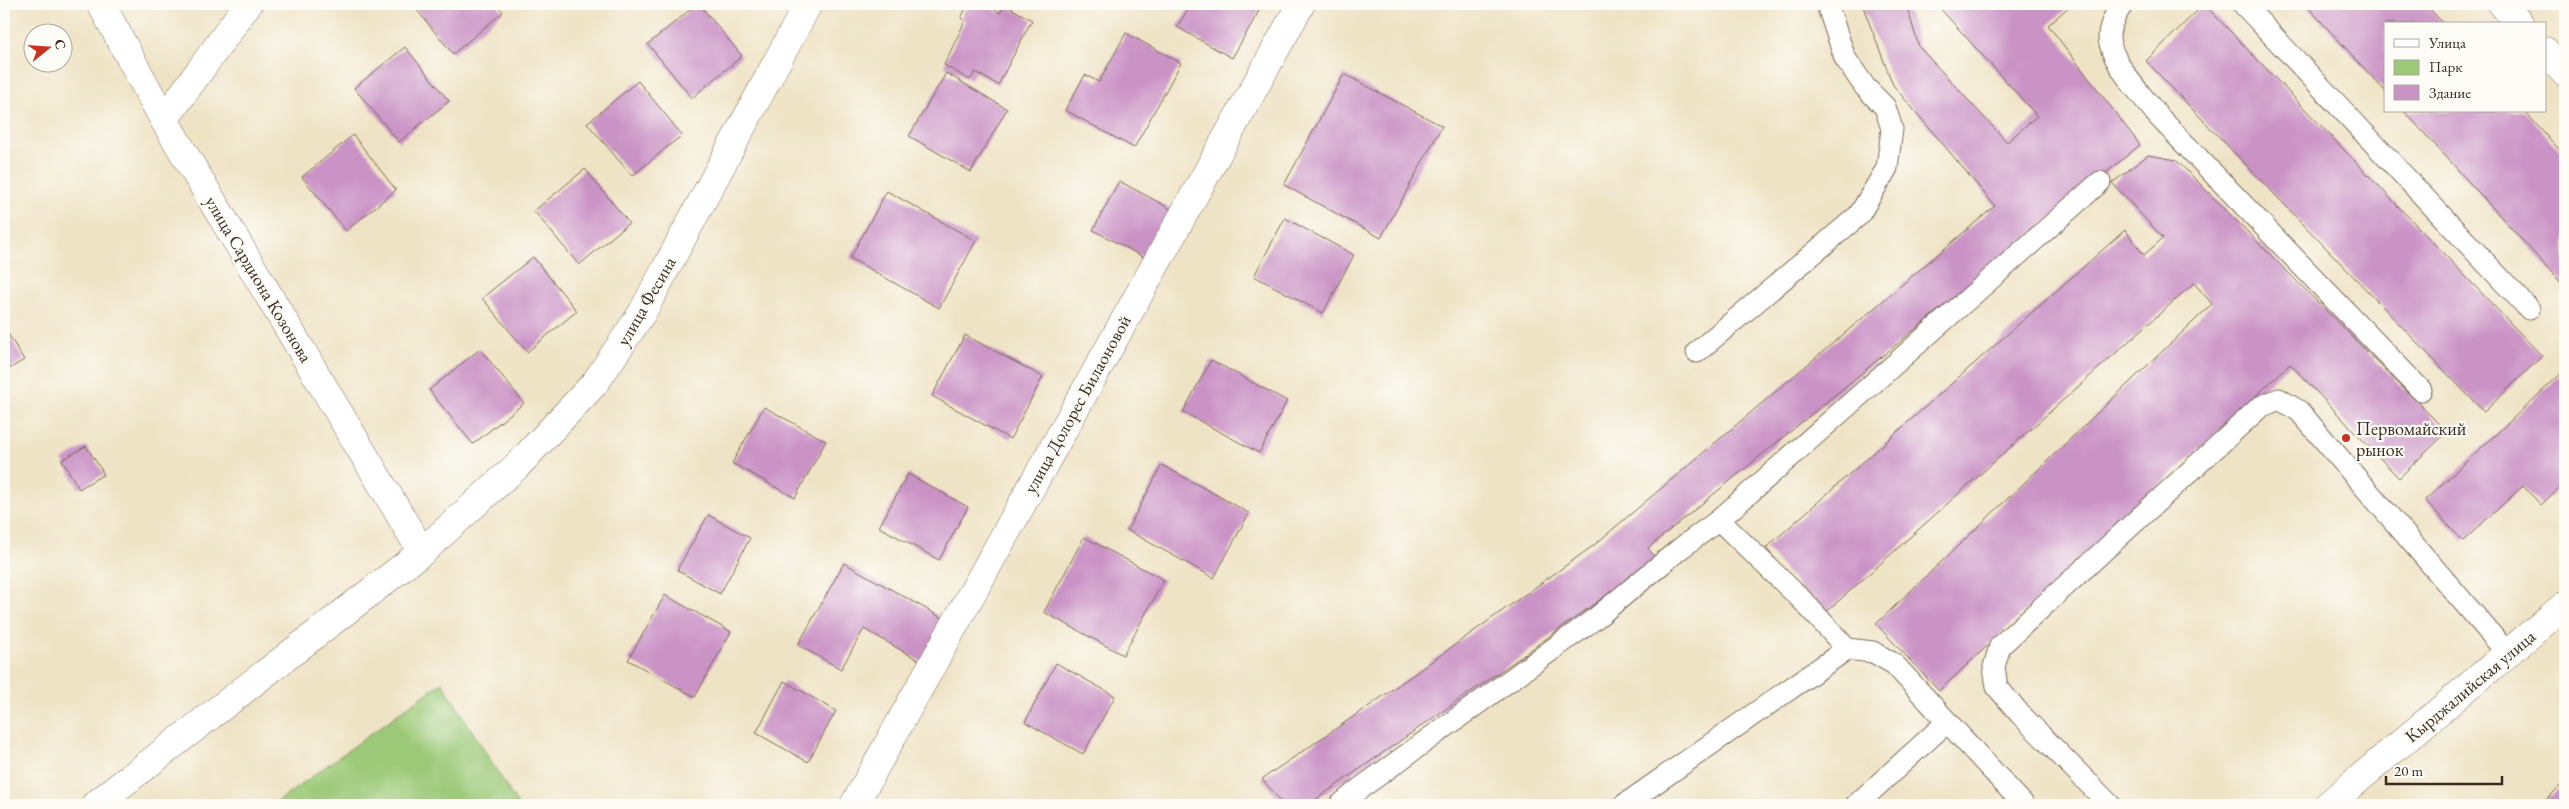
<svg xmlns="http://www.w3.org/2000/svg" width="2569" height="809" viewBox="0 0 2569 809" font-family="'EB Garamond',serif">
<rect width="100%" height="100%" fill="#fdfcf7"/>
<filter id="ink" filterUnits="userSpaceOnUse"><feTurbulence type="fractalNoise" baseFrequency=".02" numOctaves="2"/><feDisplacementMap in="SourceGraphic" scale="10" xChannelSelector="R" yChannelSelector="G"/><feConvolveMatrix kernelMatrix="1 2 1 2 8 2 1 2 1" color-interpolation-filters="sRGB"/></filter>
<filter id="wash" filterUnits="userSpaceOnUse"><feTurbulence type="fractalNoise" baseFrequency=".0096" numOctaves="4" result="noise"/><feDisplacementMap in="SourceGraphic" scale="20" xChannelSelector="R" yChannelSelector="G"/><feGaussianBlur stdDeviation="1.12" result="paint"/><feColorMatrix in="noise" values="0 0 0 0 0 0 0 0 0 0 0 0 0 0 0 0 0 1.4 0 .05"/><feComposite in="paint" operator="in"/></filter>
<g filter="url(#wash)">
<rect width="100%" height="100%" fill="#efe3c5"/>
<polygon fill="#9bc977" stroke="#6b7a4a" points="442,682 518,805 273,805"/>
<g id="blocks">
<g fill="#ca93c6">
<polygon points="412,4 496,4 503,12 453,54"/>
<polygon points="697,4 699,4 742,56 692,98 648,44"/>
<polygon points="968,4 993,4 991,8 1000,13 1005,5 1032,20 998,85 975,72 970,80 944,65 965,21 961,18"/>
<polygon points="1191,4 1263,4 1232,58 1177,27"/>
<polygon points="1862,4 1906,4 1919,47 2007,142 2037,116 1938,6 1941,4 2072,4 2048,25 2140,145 1648,548 1656,559 1525,654 1308,805 1284,805 1262,779 1372,704 1593,546 1995,206 1893,85"/>
<polygon points="2204,4 2542,356 2484,412 2146,61"/>
<polygon points="2305,4 2425,4 2444,24 2385,24 2385,91"/>
<polygon points="1126,33 1181,63 1134,148 1065,110 1085,75 1099,82"/>
<polygon points="405,47 449,101 399,142 354,88"/>
<polygon points="946,73 1007,109 971,172 909,136"/>
<polygon points="1344,74 1442,126 1381,238 1284,185"/>
<polygon points="638,81 682,135 632,176 587,123"/>
<polygon points="2404,111 2524,111 2565,156 2565,287"/>
<polygon points="353,135 396,190 346,231 302,177"/>
<polygon points="2148,155 2176,160 2447,432 2399,478 2290,364 1939,691 1876,624 2212,304 2194,283 1823,615 1766,548 2125,230 2144,255 2163,238 2112,183"/>
<polygon points="585,169 629,223 579,265 534,211"/>
<polygon points="1119,181 1173,210 1147,259 1093,230"/>
<polygon points="887,191 976,241 939,308 850,258"/>
<polygon points="1285,218 1354,255 1323,313 1254,276"/>
<polygon points="533,257 577,311 527,352 482,298"/>
<polygon points="4,327 24,360 4,372"/>
<polygon points="965,335 1043,377 1010,439 932,396"/>
<polygon points="480,349 524,403 473,444 429,390"/>
<polygon points="1211,360 1287,401 1259,453 1183,412"/>
<polygon points="2565,370 2565,482 2541,505 2523,486 2463,541 2425,500"/>
<polygon points="764,407 826,441 795,498 732,463"/>
<polygon points="86,446 104,474 79,489 62,460"/>
<polygon points="1162,465 1249,513 1214,578 1127,530"/>
<polygon points="908,474 968,507 939,560 879,527"/>
<polygon points="708,515 750,538 720,594 677,570"/>
<polygon points="1084,537 1164,580 1123,655 1044,612"/>
<polygon points="844,563 953,624 929,666 864,629 841,669 798,645"/>
<polygon points="665,595 731,632 695,697 628,660"/>
<polygon points="1056,663 1115,696 1083,754 1025,722"/>
<polygon points="784,681 836,711 808,762 756,733"/>
<polygon points="2565,781 2565,805 2541,805"/>
</g>
</g>
</g>
<g filter="url(#ink)">
<use href="#blocks" fill-opacity="0" stroke="#7a6b58" stroke-width="1"/>
<g fill="none" stroke-linecap="round" stroke-linejoin="round">
<defs>
<g id="service">
<path d="M2123,4C2115,14 2106,30 2110,44C2117,70 2142,95 2158,116L2421,390"/>
<polyline points="2243,4 2529,309"/>
<polyline points="1697,352 1859,215 1887,168 1892,129 1885,107 1865,87 1845,58 1827,4"/>
<polyline points="1719,520 2100,182"/>
<polyline points="1340,805 1358,790 1596,618 1681,548 1719,520 1803,601 1847,649"/>
<polyline points="1624,805 1847,649 1873,652 1894,664 2024,805"/>
<polyline points="1856,805 1947,722"/>
<polyline points="2110,805 2020,714 1997,687 1994,667 2000,646 2260,407 2279,399 2299,411 2508,654"/>
</g>
<g id="minor">
<polyline points="101,4 164,120 422,552"/>
<polyline points="164,120 248,4"/>
<polyline points="95,805 422,552 517,466 595,383 642,313 808,4"/>
<polyline points="854,805 1301,4"/>
<polyline points="2328,805 2565,605"/>
</g>
<g id="tertiary">
<polyline points="2502,4 2520,24"/>
<polyline points="2545,51 2565,73"/>
</g>
</defs>
<use href="#service" stroke="#7a6b58" stroke-width="23"/>
<use href="#minor" stroke="#7a6b58" stroke-width="29"/>
<use href="#tertiary" stroke="#7a6b58" stroke-width="29"/>
<use href="#service" stroke="#fff" stroke-width="21"/>
<use href="#minor" stroke="#fff" stroke-width="28"/>
<use href="#tertiary" stroke="#fff" stroke-width="28"/>
</g>
</g>
<circle fill="#c8321e" stroke="#fdfcf7" stroke-width="2" cx="2346" cy="438" r="5"/>
<g text-anchor="middle" dominant-baseline="central" stroke-width="4.5" stroke-linejoin="round" paint-order="stroke">
<g font-size="18" fill="#3b2a1e" stroke="#fdfcf7">
<text transform="translate(259 279) rotate(59)">улица Сардиона Козонова</text>
<text transform="translate(646 301) rotate(-60)">улица Фесина</text>
<text transform="translate(1077 404) rotate(-61)">улица Долорес Билаоновой</text>
<text transform="translate(2470 686) rotate(-40)">Кырджалийская улица</text>
</g>
<g font-size="18" fill="#3b2a1e" stroke="#fdfcf7" text-anchor="start">
<text x="2356" y="428">Первомайский<tspan x="2356" dy="21">рынок</tspan></text>
</g>
</g>
<rect width="2569" height="809" fill="none" stroke="#fdfcf7" stroke-width="20"/>
<rect x="2384" y="22" width="162" height="90" fill="#fdfcf7" stroke="#afa8a0"/>
<rect x="2394" y="39" width="25" height="8" fill="#ffffff" stroke="#afa8a0"/>
<text x="2429" y="48" font-size="15" fill="#3b2a1e">Улица</text>
<rect x="2394" y="60" width="25" height="15" fill="#9bc977" stroke="#afa8a0"/>
<text x="2429" y="72" font-size="15" fill="#3b2a1e">Парк</text>
<rect x="2394" y="85" width="25" height="15" fill="#ca93c6" stroke="#afa8a0"/>
<text x="2429" y="98" font-size="15" fill="#3b2a1e">Здание</text>
<g transform="translate(48 48) rotate(73)"><circle r="24" fill="#fdfcf7" stroke="#afa8a0"/>
<path d="M0-4L9 19L0 12L-9 19Z" fill="#c8321e"/>
<text y="-8" font-size="14" font-weight="bold" text-anchor="middle" fill="#3b2a1e">С</text>
</g>
<path d="M2386 776v8h116v-8" fill="none" stroke="#3b2a1e" stroke-width="2.5"/>
<text x="2394" y="776" font-size="15" fill="#3b2a1e" stroke="#fdfcf7" stroke-width="4" paint-order="stroke">20 m</text>
</svg>
